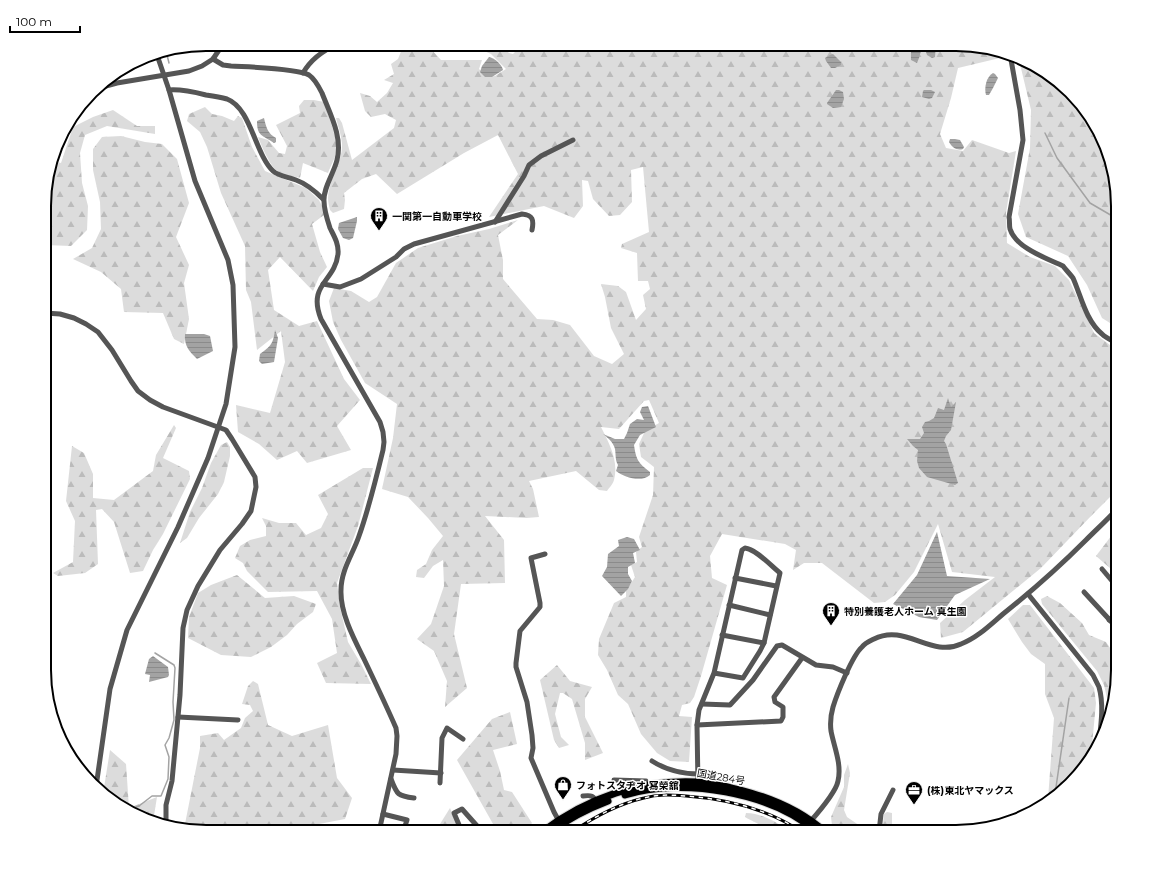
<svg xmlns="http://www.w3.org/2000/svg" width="1162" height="876" viewBox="0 0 1162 876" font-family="Montserrat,'Noto Sans JP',sans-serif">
<defs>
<pattern id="forest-firs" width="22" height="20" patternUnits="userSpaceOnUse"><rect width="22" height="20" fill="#dcdcdc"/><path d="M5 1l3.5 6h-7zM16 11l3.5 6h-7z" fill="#bbb"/></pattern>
<pattern id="water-rules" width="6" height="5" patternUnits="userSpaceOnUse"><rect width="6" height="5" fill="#a3a3a3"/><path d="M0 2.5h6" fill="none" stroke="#8b8b8b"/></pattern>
</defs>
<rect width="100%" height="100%" fill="#fff"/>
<g fill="url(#forest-firs)">
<path d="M404,44H421L428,46L441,60H482L479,69L487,77L495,76L506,69L491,54L482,50L477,44H500L509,53L513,54L517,50V44H967L1004,53V57L958,68L951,98L940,134L946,148L963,151L972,140L1009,153L1016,151L1006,213L1007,243L1030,257L1055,266L1069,280L1094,333L1118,351V489L1092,515L1041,568L963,632L941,638L940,623L965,600L995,577L952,572L938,524L914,572L895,595L885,602L874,603L822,563H804L793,570L796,550L785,544L722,534L710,556L712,578L727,585L701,676L694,697L690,703L682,705L679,716L692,717L689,762L670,761L657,753L641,734L628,704L618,695L607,670L598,655L599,639L614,603L626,597V591L635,577L631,565L637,562L636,552L642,547L639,537L653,495L654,467L641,457L639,444L645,431L659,423L649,400L644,401L619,429L601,427C609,443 619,461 614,480C613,484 609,488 607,491L599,490L576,471L529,481L533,489L539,517L526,518L485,516L504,540L505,583L461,584L454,634L467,688L445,707L447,681L434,651L417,639L431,624L444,586L443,560L433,566L424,578L416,577L417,570L426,564L432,550L443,536L428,518L408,497L382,489L393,438L397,404L365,383L341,340L333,322L329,301L334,288L351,291L369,302L377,297L396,263L418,248L457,236L489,229L518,220L498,235L503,260V279L537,319L553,320L570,325L594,356L612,364L624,354L611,328L605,297L601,284L618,286L626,292L636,320L646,309L643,295L650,289L648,281H638L637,253L621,248L622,244L649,232L643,167L631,170L632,202L620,215L609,216L593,199L588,181L582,180L583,206L574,218L544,206L489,217L518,174L498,135L464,153L397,194L376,174L362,179L344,193L345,200L344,209L333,213L330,210C329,206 328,202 328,198C329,178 343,162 342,143C341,134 338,126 336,118H339L342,123L352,160L394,128L396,120L385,114L371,117L365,111L360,93L370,96L377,102L387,93L393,83L384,80L394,74L391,64L398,59Z"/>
<polygon points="1020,57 1063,84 1101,134 1118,206 1118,328 1102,318 1087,285 1068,256 1026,237 1018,214 1030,148 1031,110 1020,64"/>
<path d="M304,100H314L324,102C327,112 338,140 337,149C336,157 331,165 328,173L303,163L300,178C292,176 283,175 276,170C270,165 261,145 258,137L268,140L279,153L285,154L287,146L276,125L300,113L299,106Z"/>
<polygon points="205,107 212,114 222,116 234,121 238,116 242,118 252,147 265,171 306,188 319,200 323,208 324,215 312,224 320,252 327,267 319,277 313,291 280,257 268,270 274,310 299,326 317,321 344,379 360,400 337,426 351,450 307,463 297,451 277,460 259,444 238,432 236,405 270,413 285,362 281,331 257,350 251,302 246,290 245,246 221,193 207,147 200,132 187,121 189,114"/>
<polygon points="113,110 137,126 155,126 155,134 107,126 85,135 80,153 82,183 88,206 87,230 71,246 45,245 45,184 53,161 61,163 73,127 93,117"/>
<polygon points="121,136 145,142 162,144 177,159 189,203 176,237 189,265 184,283 189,319 184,344 174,339 163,313 124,312 121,289 101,272 73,259 92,248 101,229 100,202 93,170 93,149 102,137"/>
<polygon points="174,425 176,428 163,458 189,471 190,479 163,534 153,550 143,571 130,573 114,522 102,509 96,510 98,564 85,573 58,576 53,573 73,562 75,521 66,501 72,446 84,453 93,474 93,498 114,500 153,471 156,455"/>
<polygon points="227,442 230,447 230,456 224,482 218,494 199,518 187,538 180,543 190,512 202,488 211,463 221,445"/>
<polygon points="363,468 373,468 358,526 337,583 340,607 348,642 361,664 371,684 326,683 317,663 337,653 332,619 317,591 268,592 247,571 243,563 235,558 240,546 250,540 266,536 266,526 262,518 279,523 296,523 306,535 321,528 328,514 318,495"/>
<polygon points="1118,527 1118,575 1096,556"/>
<polygon points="237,575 265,598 294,596 316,604 313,612 297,624 287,635 271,647 251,657 221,655 188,638 189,617 198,593 211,585"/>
<polygon points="1047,596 1060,603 1082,623 1089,635 1106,642 1115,655 1117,684 1112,706 1109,707 1104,685 1097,671 1042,604 1041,599"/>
<polygon points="1023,605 1030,605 1094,688 1096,703 1091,756 1078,777 1048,799 1054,718 1045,694 1045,664 1031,654 1022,642 1008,619"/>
<polygon points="557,665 570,681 592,687 585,699 585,717 603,753 585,760 585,743 572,699 563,693 560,693 555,714 561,737 569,745 559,748 554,740 540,680"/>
<polygon points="253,681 258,684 268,725 292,736 328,725 337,778 352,798 345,819 319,824 294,826 292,832 195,832 184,829 200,748 200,736 218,733 224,740 241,728 245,718 253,711 250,705 242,704 248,686"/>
<polygon points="510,712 517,744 493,750 500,771 504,790 512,792 532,823 522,832 497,832 497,831 457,760 492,719"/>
<polygon points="110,750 126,764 129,808 157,797 153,822 144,820 103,794"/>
<polygon points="848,764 850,773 844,810 847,817 869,832 840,832 832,825 831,817 844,787 844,775"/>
<polygon points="450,808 460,832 429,832 440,824"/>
<polygon points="887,812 892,813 892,832 882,832 884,814"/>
<path d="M746,813C762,813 778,823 792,832H767C762,824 753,822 745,817Z"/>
</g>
<g fill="url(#water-rules)">
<polygon points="451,44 474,44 474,49 467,52 453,49 450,48"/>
<polygon points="929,44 936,44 935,57 932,58 927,55 926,52"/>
<polygon points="911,50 919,50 921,51 919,58 917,63 911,60"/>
<polygon points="833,54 841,62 841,65 835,68 831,68 826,61 825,58 830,55"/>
<path d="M489,57C495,58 502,65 503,70L492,77H485L480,72L482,66Z"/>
<path d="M993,73L995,74L998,78L993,88L989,95H986C984,88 986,77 993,73Z"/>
<polygon points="836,90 839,90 843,92 844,99 841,107 833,108 827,104 827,103"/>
<polygon points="924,90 931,90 935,92 932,98 929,99 922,97 923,91"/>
<path d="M264,118C266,127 268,134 276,138V142L274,143C262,135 257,136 257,121Z"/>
<path d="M950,139H955L960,140L964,147L963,149C956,151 952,147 949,142Z"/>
<polygon points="357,217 357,221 353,238 349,240 343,238 338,229 339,223"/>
<path d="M275,330L278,338L274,362L262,364L259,361L260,354C271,346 273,344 275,330Z"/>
<path d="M185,334H204L210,336L213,351L197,359C189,351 184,346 185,334Z"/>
<polygon points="948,398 951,407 956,402 951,430 946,436 944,441 946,444 958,483 955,485 927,477 919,468 917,461 918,450 913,446 907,439 920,439 924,433 922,427 925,422 929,421 934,418 938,408 944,410"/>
<path d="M648,406L656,427L640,435L634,445C636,459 638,463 650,472V475C641,483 624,477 616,471L618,465C615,460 616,455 615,449C613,442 609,439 603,434L615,439H624L627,433L630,424L637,419L644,420L640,412L642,407Z"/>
<polygon points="937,532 947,576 990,579 955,595 937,620 919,617 893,604 917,575"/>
<polygon points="627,537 634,539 640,550 633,553 635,563 628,567 628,574 632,581 628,589 621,596 602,576 607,567 608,554 619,546 618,540"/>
<polygon points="153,656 168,667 169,675 168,677 149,682 150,675 145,674 149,659"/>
</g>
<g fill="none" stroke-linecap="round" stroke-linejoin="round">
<g stroke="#a3a3a3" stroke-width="1.5">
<polyline points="166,51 169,63"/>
<polyline points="1045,133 1057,158 1090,203 1114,217 1118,218"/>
<polyline points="1055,794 1069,698"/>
<polyline points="129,810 139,806 152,796 161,796 168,779 169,757 165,745 169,738 174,720 173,702 175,668 174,665 155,653"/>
</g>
<defs>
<g id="highway">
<path d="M625,795C683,777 771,792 817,832"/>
<path d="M542,832C587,798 641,779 697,782C715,783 733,788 751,793C778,801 804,813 825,832"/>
<path d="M550,832C568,819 587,809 608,801"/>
</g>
</defs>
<use href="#highway" stroke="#dbdbdb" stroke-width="9"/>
<g stroke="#555" stroke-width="5">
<path d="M1010,54L1020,110L1023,140L1009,217C1010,221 1009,225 1010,229C1016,248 1046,258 1063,266C1066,270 1070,274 1073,278C1081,296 1086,321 1102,334C1106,338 1113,341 1118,344"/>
<path d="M213,59L223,65L231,66C247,67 297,68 309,75C315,79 319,87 322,93C330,114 343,137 337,160C334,173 323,188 324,201C324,210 327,219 330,228C334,236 339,244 338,254C335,282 307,284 321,319L380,422L383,432L384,442L383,450C376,479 369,508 359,536C353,554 341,570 341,590C340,613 354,639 364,659C375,682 386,705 396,728L397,736L396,754L379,832"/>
<path d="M303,73C311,59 324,50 338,44"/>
<polyline points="95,89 117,83 189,71 202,66 213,59 223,44"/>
<path d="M169,90C181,89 194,92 206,95C213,96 220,97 227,99C251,108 255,154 273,171C278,176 289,177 296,180C307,184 315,191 323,199"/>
<polyline points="495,222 524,176 529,165 541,156 573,140"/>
<path d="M323,284L340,287L361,279L396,257L404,249L414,244L522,214C533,215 534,220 532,230"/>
<polyline points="45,313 60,314 74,318 86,324 98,332 112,350 131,381 138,391 150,400 163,407 226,430 232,439 255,477 256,487 251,511 242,524 220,550 198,586 187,610 183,628 180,695 172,781 166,805 166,825"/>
<polyline points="545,554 531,558 540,603 540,607 520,631 516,663 516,667 527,702 532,735 533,748 531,758 554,812 560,823"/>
<polyline points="1102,569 1118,588"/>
<polyline points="735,578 776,586"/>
<polyline points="1084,592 1118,629"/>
<path d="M1028,594L1093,675C1095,679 1097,683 1099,687C1104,704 1101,725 1099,742"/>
<polyline points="729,605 770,615"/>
<polyline points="1109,620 1118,613"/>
<polyline points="722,635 764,643"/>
<polyline points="702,704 730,705 753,680 777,646 782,645 816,665 833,667 847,673"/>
<polyline points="178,717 238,720"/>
<polyline points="697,725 781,721 783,717 783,707 775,702 774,697 802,658"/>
<path d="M652,761C666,770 682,774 699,774"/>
<polyline points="393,770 441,773"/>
<path d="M391,779C397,795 398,796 414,798"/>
<polyline points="614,780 646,781 649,787"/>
<polyline points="440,783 442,738 447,728 463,739"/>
<path d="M698,785L697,725L699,710L714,673L742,550L745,548C756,549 771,566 780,573L764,643L760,651L743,678L714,673"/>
<polyline points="96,787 110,689 127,630 178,527 208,458 226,404 235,347 233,285 228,260 195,181 169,90 156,52"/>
<path d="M583,796C591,795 594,795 597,804"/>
<polyline points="383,814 407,820 403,832"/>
<path d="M809,823C817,814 836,792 838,781C842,764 834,747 831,731C830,723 831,714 833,707C837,694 852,656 862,647C865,643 870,641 874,639C905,623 931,658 961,644C977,638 990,625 1003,614C1032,591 1060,566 1086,540C1097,529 1108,519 1118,508"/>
<polyline points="462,832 454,813 462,809 478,827"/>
<polyline points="879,832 881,814 893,790"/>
</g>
<use href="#highway" stroke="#000" stroke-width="7"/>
<defs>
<path id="rail" d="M572,832C594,817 618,804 644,798C658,794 672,795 686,796C727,799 768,809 802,832"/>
</defs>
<use href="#rail" stroke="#000" stroke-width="3"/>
<use href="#rail" stroke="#fff" stroke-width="1.5" stroke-dasharray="4.5" stroke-linecap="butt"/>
</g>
<defs>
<symbol id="building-pin" viewBox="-11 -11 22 30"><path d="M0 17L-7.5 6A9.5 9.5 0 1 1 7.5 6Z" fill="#000" stroke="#fff"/><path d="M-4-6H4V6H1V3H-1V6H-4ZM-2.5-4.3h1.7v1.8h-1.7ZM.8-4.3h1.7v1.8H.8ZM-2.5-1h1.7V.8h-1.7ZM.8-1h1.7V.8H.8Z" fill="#fff"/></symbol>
<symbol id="shop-pin" viewBox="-11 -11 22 30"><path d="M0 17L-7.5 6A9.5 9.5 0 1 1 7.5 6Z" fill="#000" stroke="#fff"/><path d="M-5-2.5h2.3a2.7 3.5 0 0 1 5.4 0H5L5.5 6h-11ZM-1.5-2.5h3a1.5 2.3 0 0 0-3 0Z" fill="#fff"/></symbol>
<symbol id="office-pin" viewBox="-11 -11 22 30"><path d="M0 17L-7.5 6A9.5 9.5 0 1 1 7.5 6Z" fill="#000" stroke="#fff"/><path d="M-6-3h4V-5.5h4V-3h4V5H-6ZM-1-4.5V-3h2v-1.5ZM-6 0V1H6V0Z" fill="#fff"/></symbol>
</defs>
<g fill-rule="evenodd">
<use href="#building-pin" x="369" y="206" width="20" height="27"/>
<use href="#building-pin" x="821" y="601" width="20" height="27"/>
<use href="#shop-pin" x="553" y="775" width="20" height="27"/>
<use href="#office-pin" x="904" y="780" width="20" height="27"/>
</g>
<g text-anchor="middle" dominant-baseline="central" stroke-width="3" stroke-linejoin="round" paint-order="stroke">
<g font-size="10" font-weight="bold" fill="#000" stroke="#fff" text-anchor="start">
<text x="392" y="216">一関第一自動車学校</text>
<text x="844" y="611">特別養護老人ホーム 真生園</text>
<text x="576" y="785">フォトスタヂオ 冩榮舘</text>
<text x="927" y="790">(株)東北ヤマックス</text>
</g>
<g font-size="10" fill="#000" stroke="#fff">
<text transform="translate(721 777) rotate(10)">国道284号</text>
</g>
</g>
<path d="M0 0H1162V876H0ZM206 51H956A155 155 0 0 1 1111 206V670A155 155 0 0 1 956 825H206A155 155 0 0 1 51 670V206A155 155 0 0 1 206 51Z" fill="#fff" fill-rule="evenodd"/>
<path fill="none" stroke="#000" stroke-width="2" d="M206 51H956A155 155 0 0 1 1111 206V670A155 155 0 0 1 956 825H206A155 155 0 0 1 51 670V206A155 155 0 0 1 206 51Z"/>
<path d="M10 26v6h70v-6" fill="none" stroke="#000000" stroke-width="2"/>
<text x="16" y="26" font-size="12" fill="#000000" stroke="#ffffff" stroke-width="3" paint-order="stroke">100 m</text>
</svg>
